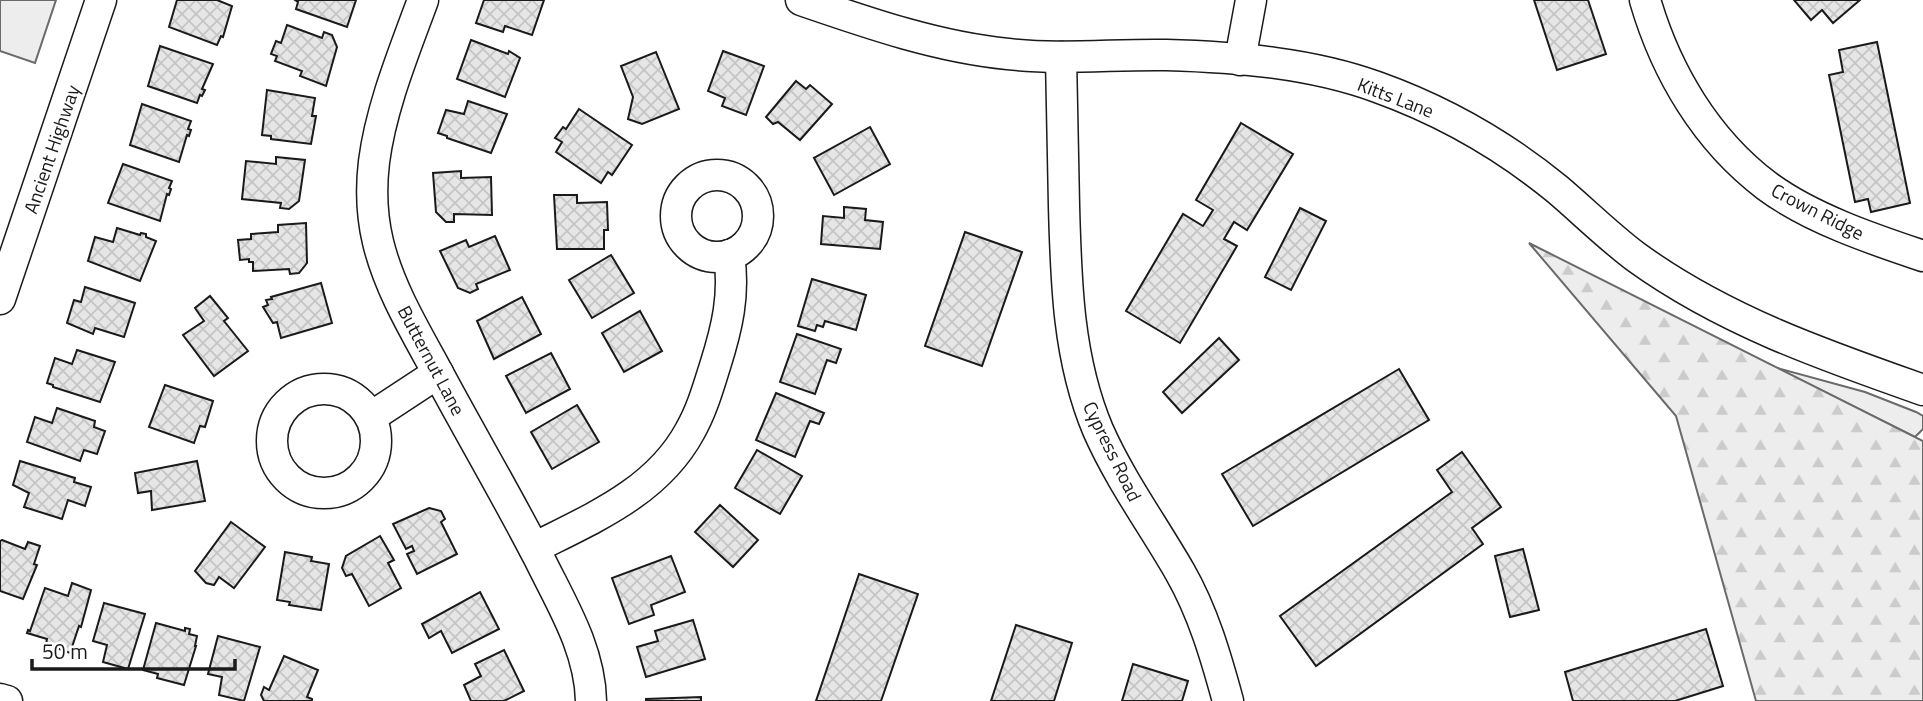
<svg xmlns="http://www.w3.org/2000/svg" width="1923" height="701" viewBox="0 0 1923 701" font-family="'Titillium Web',sans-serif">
<defs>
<pattern id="forest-firs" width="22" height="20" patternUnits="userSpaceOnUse" patternTransform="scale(1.75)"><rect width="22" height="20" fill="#ededed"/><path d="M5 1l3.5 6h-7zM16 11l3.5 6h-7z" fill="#cbcbcb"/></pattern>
<pattern id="building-cross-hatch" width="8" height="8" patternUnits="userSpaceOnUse" patternTransform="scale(1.75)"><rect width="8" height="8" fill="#e6e6e6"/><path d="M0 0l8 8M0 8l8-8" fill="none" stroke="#c5c5c5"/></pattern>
</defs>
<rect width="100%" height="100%" fill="#fff"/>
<g fill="#ededed" stroke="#6a6a6a" stroke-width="2">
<polygon points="0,0 56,0 35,63 0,51"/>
<polygon points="1777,368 1865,392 1916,412 1923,416 1923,429 1915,437"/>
</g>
<polygon fill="url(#forest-firs)" stroke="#6a6a6a" stroke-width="2" points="1529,243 1923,441 1923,701 1756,701 1676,416"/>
<g fill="url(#building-cross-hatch)" stroke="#1a1a1a" stroke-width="2">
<polygon points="177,0 217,0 232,6 223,37 221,36 217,45 169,27"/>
<polygon points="295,0 356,0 347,27 296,9 298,2"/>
<polygon points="484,0 544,0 532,35 505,26 503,32 476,23"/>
<polygon points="1534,0 1588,0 1606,54 1557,70"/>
<polygon points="1794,0 1860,0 1833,23 1822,10 1811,20"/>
<polygon points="287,25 322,38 324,32 332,35 337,47 326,86 300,76 302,71 275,61 277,56 271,54 276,41 281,43"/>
<polygon points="471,40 508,54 509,51 520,58 505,97 457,79"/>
<polygon points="1877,42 1910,203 1871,212 1868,199 1855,202 1829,75 1843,72 1839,50"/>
<polygon points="160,46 213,64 202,89 205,90 202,96 200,95 197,103 148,86"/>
<polygon points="723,51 764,66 746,115 722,106 725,98 708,91"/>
<polygon points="656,52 679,109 642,124 628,119 633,97 621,66"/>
<polygon points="796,81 806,89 810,85 832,104 800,140 778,122 773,124 766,117"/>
<polygon points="267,90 315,98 312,116 316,116 311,144 271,139 271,136 262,135"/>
<polygon points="468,101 507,114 491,153 447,138 447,136 438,133 446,110 464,114"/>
<polygon points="142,104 191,121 188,129 191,130 189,136 187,135 179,162 130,145"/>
<polygon points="579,109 632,145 612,175 608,172 601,183 556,152 562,142 555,138 563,127 566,129"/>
<polygon points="1241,123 1293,154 1247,230 1234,222 1224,239 1237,246 1180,343 1126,311 1183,214 1203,226 1213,210 1196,200"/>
<polygon points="870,127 890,164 834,195 814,158"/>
<polygon points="276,157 305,160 299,201 289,209 280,208 281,203 242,199 246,161 276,164"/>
<polygon points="123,164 172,181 169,188 171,189 169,195 167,194 160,221 108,203"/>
<polygon points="461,171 461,178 491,177 492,215 454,214 454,222 446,222 436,212 433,173"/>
<polygon points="554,195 577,195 577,203 607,202 608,230 604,230 604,249 557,249"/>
<polygon points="844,207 866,209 865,220 883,222 880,249 821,244 823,216 844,218"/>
<polygon points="1300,208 1326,221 1291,290 1265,277"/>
<polygon points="306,223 307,263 299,273 290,274 289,269 253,271 253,262 249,262 249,259 240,260 238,240 251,239 251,234 278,232 278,225"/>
<polygon points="117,228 140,235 141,233 146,234 146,237 156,241 140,281 88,261 95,237 113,242"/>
<polygon points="965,232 1022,252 982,366 925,346"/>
<polygon points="495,236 510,270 476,284 478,289 470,293 458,288 440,251 466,240 469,247"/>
<polygon points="611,255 634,293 592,318 569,280"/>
<polygon points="812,279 866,295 856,330 825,321 823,327 817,325 815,331 798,326"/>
<polygon points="321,283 332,323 281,338 277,322 273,323 263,307 268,305 266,300 272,299 271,297"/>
<polygon points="85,287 135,303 124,337 95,328 93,334 67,323 74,300 81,302"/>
<polygon points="210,296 228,318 224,321 248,351 214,376 183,335 204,321 195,308"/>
<polygon points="522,297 541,334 494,359 477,321"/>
<polygon points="640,311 662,351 624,372 602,333"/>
<polygon points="797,334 841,349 836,363 827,360 815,394 780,382"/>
<polygon points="1219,338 1239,360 1182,413 1163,392"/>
<polygon points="77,350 115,362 100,402 53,387 53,385 47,383 55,358 72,364"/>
<polygon points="551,353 570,389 526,413 506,376"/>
<polygon points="1399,369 1429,420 1253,526 1222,474"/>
<polygon points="165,385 213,401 205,427 200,426 194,443 149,427"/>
<polygon points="776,393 824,413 819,424 810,421 795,457 756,440"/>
<polygon points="577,405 599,442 552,469 531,432"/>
<polygon points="57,408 95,421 94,427 105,431 97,454 84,450 80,461 27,442 35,417 52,423"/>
<polygon points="757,450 802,476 780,514 735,488"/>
<polygon points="1462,452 1501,507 1472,528 1483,544 1316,666 1280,616 1452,492 1437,470"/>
<polygon points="20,461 75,478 74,482 91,487 85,506 68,500 62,519 24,507 29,493 13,485"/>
<polygon points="197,461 205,501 152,510 151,491 138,493 135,473"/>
<polygon points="720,505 758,540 733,567 695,532"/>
<polygon points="429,508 441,511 445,519 441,522 457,554 417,574 407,554 414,551 412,546 406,549 393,524"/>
<polygon points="231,522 265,547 234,588 219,577 214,585 206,583 195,571"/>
<polygon points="380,536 394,560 388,563 401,588 369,606 352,574 346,576 342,568 346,556"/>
<polygon points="2,540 25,549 28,542 40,546 34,564 37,565 23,599 0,591 0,541"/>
<polygon points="1523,549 1539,610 1510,617 1495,556"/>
<polygon points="285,552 312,557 311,561 329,564 321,610 289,605 290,602 277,600"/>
<polygon points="671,556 685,592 651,605 654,615 629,624 612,578"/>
<polygon points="859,574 918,594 881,701 816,701"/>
<polygon points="72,583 91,590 81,627 79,626 70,653 46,644 47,639 27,633 28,630 30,631 45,588 68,596"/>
<polygon points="480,592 499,629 452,653 441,631 429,638 422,624"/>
<polygon points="104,603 145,614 128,669 103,662 107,645 93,641"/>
<polygon points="693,620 705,659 646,677 637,647 658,641 655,631"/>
<polygon points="156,623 185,631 185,628 190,629 189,634 197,636 195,646 196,646 184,685 157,678 158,674 143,670"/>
<polygon points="1016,625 1072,643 1054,701 991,701"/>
<polygon points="1706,629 1723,686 1675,701 1573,701 1565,672"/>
<polygon points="218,636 260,647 244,701 219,695 222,677 208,674"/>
<polygon points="504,650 524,691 504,701 471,701 464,685 481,676 475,664"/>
<polygon points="284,656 318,670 307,697 312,699 312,701 264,701 261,695 264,687 269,690"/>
<polygon points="1133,664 1188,681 1182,701 1122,701"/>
<polygon points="701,697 701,701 646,701 646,699"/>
</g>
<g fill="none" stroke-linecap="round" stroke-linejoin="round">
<defs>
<g id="minor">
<path d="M423,0C404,52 381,107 374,162C371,187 372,217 378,242C388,284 411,324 432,362C467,428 505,492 539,558C561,603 590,649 591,701"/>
<path d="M801,0C868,23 937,47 1008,54C1061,60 1114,54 1166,55C1237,57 1311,63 1377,87C1444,111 1502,144 1557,189C1583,211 1608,236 1636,257C1723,320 1823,355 1923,390"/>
<path d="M1645,0C1666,72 1706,140 1767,186C1810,218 1872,239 1923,256"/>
<path d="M1061,57C1062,107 1063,156 1064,206C1066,282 1068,359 1098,430C1120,480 1153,525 1180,572C1203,612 1216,657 1228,701"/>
<polyline points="1240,60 1251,0"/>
<circle cx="717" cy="216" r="41"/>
<polyline points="0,299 101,0"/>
<circle cx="324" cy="441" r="52"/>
<polyline points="371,417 438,373"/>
<path d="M534,548C593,518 657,492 690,431C702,410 708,388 715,366C727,328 735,295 729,255"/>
<polyline points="0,699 7,701"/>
</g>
</defs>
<use href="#minor" stroke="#1a1a1a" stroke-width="33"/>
<use href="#minor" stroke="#fff" stroke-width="30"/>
</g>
<g text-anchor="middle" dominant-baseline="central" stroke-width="5" stroke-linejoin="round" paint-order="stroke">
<g font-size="19" fill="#1a1a1a" stroke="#fff">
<text transform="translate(1396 97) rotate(21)">Kitts Lane</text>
<text transform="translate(51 149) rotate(-71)">Ancient Highway</text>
<text transform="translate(1818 211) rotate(27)">Crown Ridge</text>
<text transform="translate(432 360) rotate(62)">Butternut Lane</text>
<text transform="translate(1113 451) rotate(64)">Cypress Road</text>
</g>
</g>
<path d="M32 659v10h203v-10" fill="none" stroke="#1a1a1a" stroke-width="3.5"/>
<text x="42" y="659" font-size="21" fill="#1a1a1a" stroke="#ffffff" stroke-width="5" paint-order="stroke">50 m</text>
</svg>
